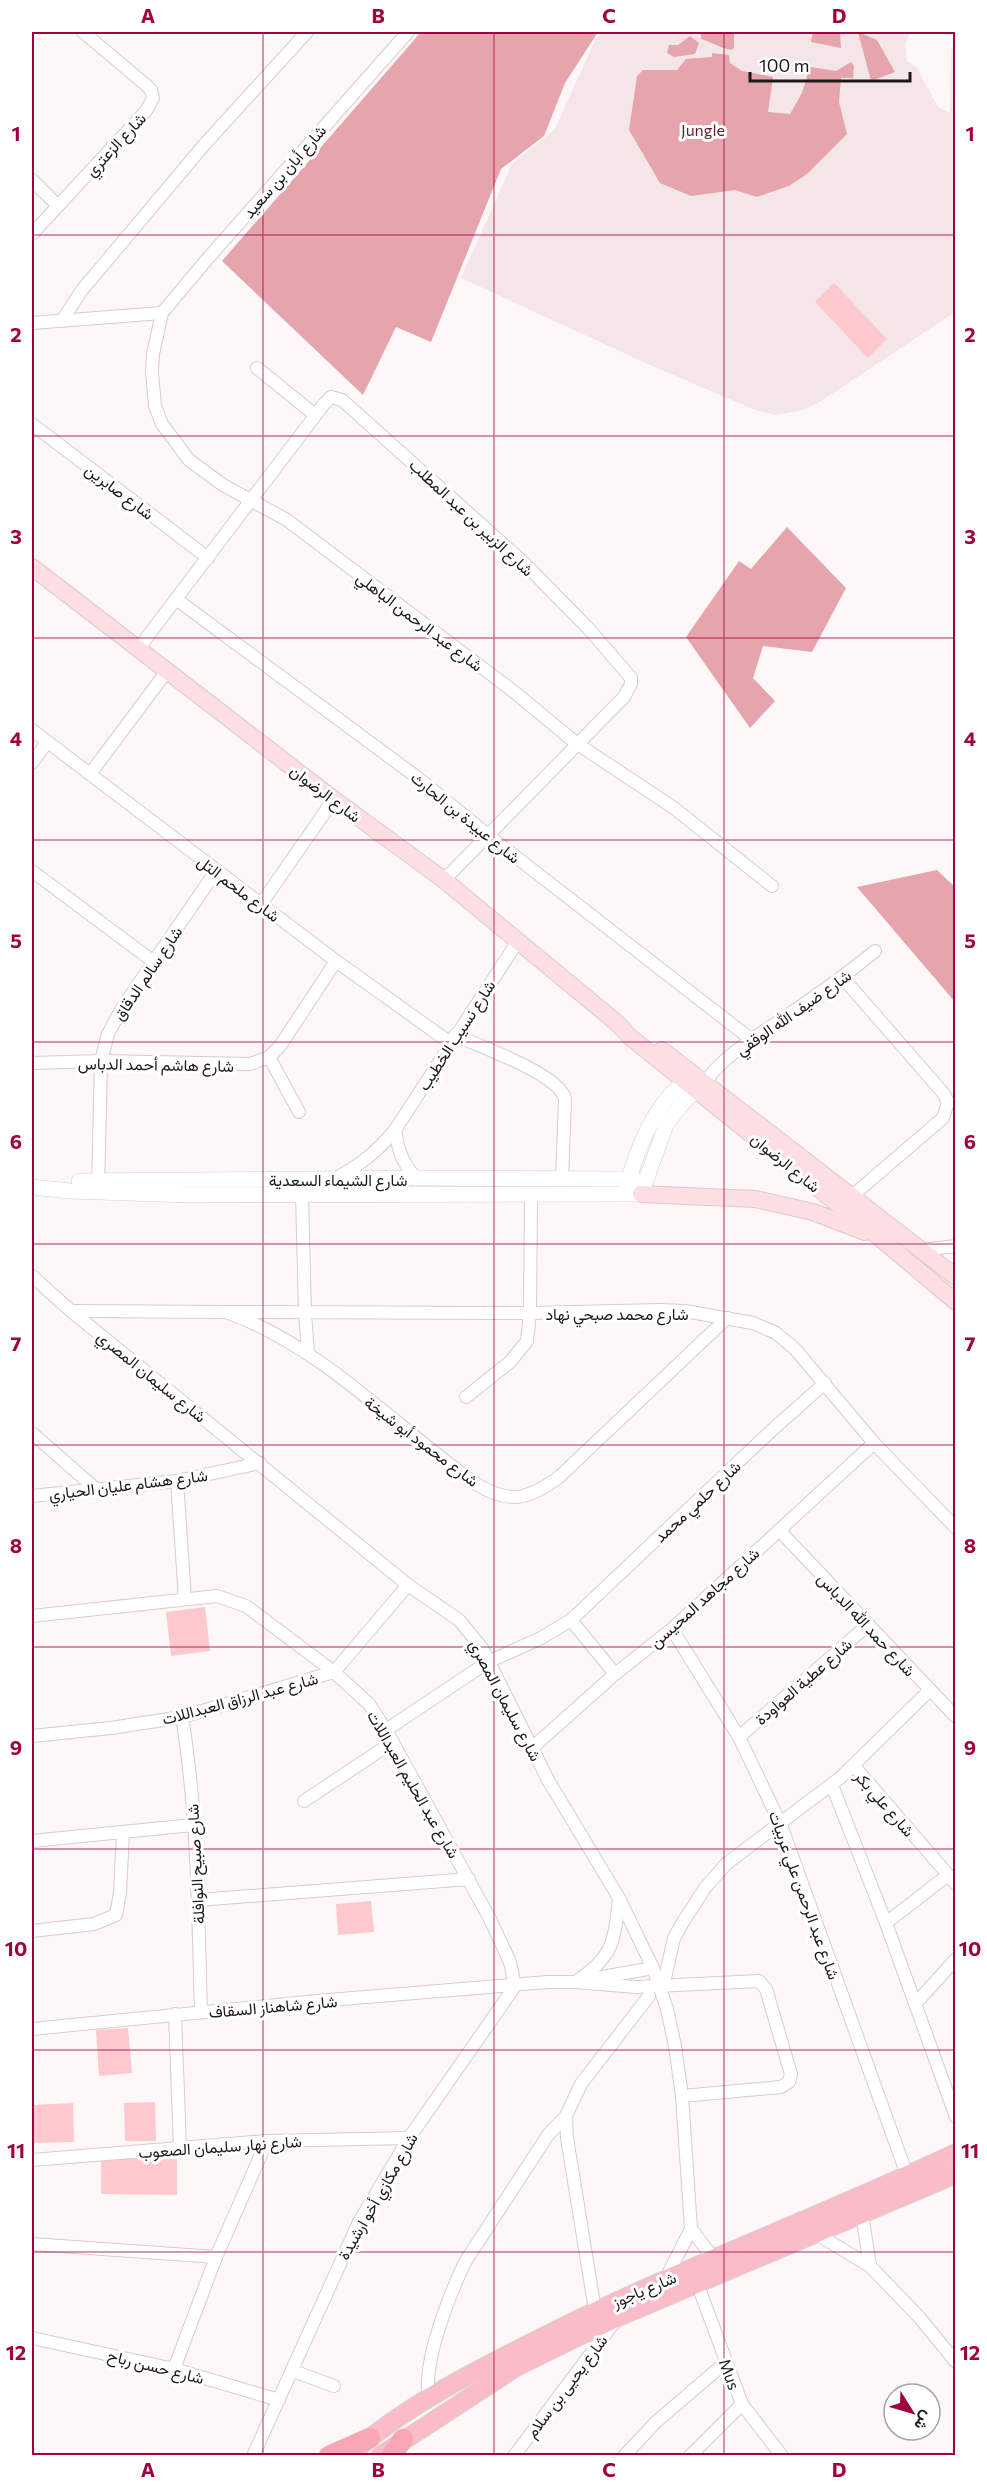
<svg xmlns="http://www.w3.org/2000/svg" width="987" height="2487" viewBox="0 0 987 2487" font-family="Commissioner,Vazirmatn,sans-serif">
<rect width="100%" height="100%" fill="#fef7f8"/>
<polygon fill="#f4e5e7" points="603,32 910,32 905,44 907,61 917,68 938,107 950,113 951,49 955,49 955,312 818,403 800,411 776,415 755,410 650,365 461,278 512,164 555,129 595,40"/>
<g fill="#fec8cf">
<polygon points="834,283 887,339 868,358 815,302"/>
<polygon points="205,1607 210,1651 171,1656 166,1612"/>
<polygon points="371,1901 374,1932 338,1935 336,1904"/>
<polygon points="128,2028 132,2073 99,2076 96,2030"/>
<polygon points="155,2102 156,2141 125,2141 124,2103"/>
<polygon points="73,2103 74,2142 32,2143 32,2105"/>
<polygon points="101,2159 177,2159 177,2195 101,2194"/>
</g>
<g fill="#e6a4ad">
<polygon points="421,32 598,32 565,83 544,136 501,169 431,342 396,327 363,395 222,261"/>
<path d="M701,32H734V48L731,50C720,48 712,42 701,39Z"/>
<polygon points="813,32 840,32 841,48 811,42"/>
<polygon points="858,32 877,40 895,72 871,81"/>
<polygon points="690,36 699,43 695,54 674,57 667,53 669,45 678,45"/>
<polygon points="712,53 729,55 730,63 742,71 773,77 768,112 790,114 802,93 810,67 836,71 851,62 854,66 853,78 841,78 839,102 847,134 807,174 789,186 757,197 735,190 691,196 660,183 629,130 637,76 643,70 677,70 686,59 712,57"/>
<polygon points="787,527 846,588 812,652 763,646 753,678 775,701 750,728 686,637 739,561 751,569"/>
<polygon points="937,870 955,887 955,1002 857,887"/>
</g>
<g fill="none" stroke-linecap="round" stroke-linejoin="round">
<defs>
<g id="minor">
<polyline points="408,32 209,257 162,313 153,354 152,372 155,406 162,424 189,460 223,485 287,520 513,691 576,743 674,808 772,886"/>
<polyline points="32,180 57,205"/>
<polyline points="32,234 146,111 153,98 151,90 146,85 83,32"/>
<polyline points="63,319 82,290 204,145 307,32"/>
<polyline points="32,323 162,313"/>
<polyline points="257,368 315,415"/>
<polyline points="32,424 208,558"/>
<polyline points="176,599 418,778 489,836 752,1040"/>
<polyline points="138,649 324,404 331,397 342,400 523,562 589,629 631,678 631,684 624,697 444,880"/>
<polyline points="32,730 336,961 449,1042"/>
<polyline points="32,763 47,742"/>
<polyline points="90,774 167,671"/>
<polyline points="32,871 154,962"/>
<polyline points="261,904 334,799"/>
<polyline points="843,978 944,1094 948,1102 943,1118 852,1196"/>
<path d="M455,1035C478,1046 560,1074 565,1099L562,1179"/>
<polyline points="269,1057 299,1112"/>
<polyline points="32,1063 101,1061 250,1064 269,1057 280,1046 336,961"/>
<path d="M706,1081C725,1054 758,1036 785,1017C816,996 846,975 875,951"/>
<path d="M395,1130C398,1149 402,1163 416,1178"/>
<path d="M334,1179C359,1166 377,1152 395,1130L518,941"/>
<polyline points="98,1190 101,1061 108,1034 122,1008 216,871"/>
<polyline points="302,1194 305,1313 308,1353"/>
<polyline points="922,1250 956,1246"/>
<polyline points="32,1276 71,1311 408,1585 459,1620 482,1648 548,1780 619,1898 653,1968 667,2009 675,2046 682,2096 691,2229 665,2280"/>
<path d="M71,1311L226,1312C322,1346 394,1426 476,1484C509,1504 527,1500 558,1478L727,1318"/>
<polyline points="226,1312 530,1313 659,1310 685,1311 753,1323 776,1333 795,1349 874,1443 956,1528"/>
<polyline points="466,1397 510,1362 527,1341 530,1313 531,1195"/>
<polyline points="32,1433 97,1490"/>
<polyline points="177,1481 185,1599"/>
<polyline points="32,1496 177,1481 260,1463"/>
<polyline points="779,1530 956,1717"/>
<polyline points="32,1616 217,1596 246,1606 334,1672 369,1704 386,1730 490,1919 510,1962 515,1986"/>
<polyline points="571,1620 615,1674"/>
<polyline points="672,1629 739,1737 781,1825 907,2175"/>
<path d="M182,1717C198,1814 198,1914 201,2012"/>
<polyline points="386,1730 488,1662 541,1638 571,1620 771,1431 825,1383"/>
<polyline points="32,1736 111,1728 182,1717 334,1672 408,1585"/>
<polyline points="739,1737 868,1625"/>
<polyline points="532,1748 615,1674 672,1629 874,1443"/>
<polyline points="853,1765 956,1884"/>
<polyline points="832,1785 886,1923 956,2117"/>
<polyline points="304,1801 393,1742"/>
<polyline points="32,1841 193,1825"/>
<polyline points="198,1900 469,1879"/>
<polyline points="886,1923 948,1875"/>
<polyline points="32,1931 94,1924 116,1915 120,1893 123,1832"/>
<polyline points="591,1979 653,1968"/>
<path d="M575,1982C614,1957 614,1942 619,1898"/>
<polyline points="659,1986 665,1978 674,1938 683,1922 705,1888 726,1864 840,1778 930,1690"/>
<polyline points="915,2004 956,1959"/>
<polyline points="175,2014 180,2147"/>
<polyline points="32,2029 317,2001 548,1982 575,1982 636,1987 759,1981 766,1989 791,2074 789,2082 781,2087 682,2096"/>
<polyline points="566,2116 567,2138 595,2310"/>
<polyline points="32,2160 267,2141 409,2138"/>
<polyline points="862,2214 870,2266"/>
<polyline points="691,2229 714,2259"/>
<polyline points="815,2233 870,2266 919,2317 956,2362"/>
<polyline points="32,2244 216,2257"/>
<polyline points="697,2283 742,2404 782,2456"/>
<polyline points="32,2338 174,2369 279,2400"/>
<polyline points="174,2369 216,2257 267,2141"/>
<polyline points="293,2371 334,2386"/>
<path d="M429,2399C422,2363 449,2296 465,2262L548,2135L566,2116L581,2084L649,1996"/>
<polyline points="253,2456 359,2222 409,2138 515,1986"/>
<polyline points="514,2456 616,2320"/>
<polyline points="624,2456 656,2422 726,2362"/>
<polyline points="690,2456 742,2404"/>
</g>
<g id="tertiary">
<polyline points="79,1181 416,1178 629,1179 644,1182"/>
<polyline points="32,1187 70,1191 190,1195 641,1194 666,1125 681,1105 703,1083"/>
<path d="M627,1188C636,1149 657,1096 694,1076"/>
</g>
<g id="secondary">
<polyline points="32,567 332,798 444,880 617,1023 630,1037 880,1238 956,1302"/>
<polyline points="662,1050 956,1277"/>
<polyline points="641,1194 755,1199 813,1212 865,1232"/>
</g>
<g id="primary">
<path d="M359,2447C410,2404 473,2372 533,2342C670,2272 816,2219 956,2153"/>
<polyline points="380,2456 516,2367 618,2317 956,2174"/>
</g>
<g id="trunk">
<polyline points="329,2456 370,2438"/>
<polyline points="391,2456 403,2439"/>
</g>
</defs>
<use href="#minor" stroke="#dacbcc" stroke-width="14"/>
<use href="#tertiary" stroke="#dacbcc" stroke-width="16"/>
<use href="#secondary" stroke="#dacbcc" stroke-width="18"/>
<use href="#primary" stroke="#d6d6d6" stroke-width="20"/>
<use href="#trunk" stroke="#d6d6d6" stroke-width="21"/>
<use href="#minor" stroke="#fff" stroke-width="12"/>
<use href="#tertiary" stroke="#fff" stroke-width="15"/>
<use href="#secondary" stroke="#fddee3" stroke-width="16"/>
<use href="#primary" stroke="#fabcc7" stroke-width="18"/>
<use href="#trunk" stroke="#f8a6b4" stroke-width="20"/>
</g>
<path fill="none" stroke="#a0023f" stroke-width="1.5" stroke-opacity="0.55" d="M263,32V2456M494,32V2456M724,32V2456M32,235H956M32,436H956M32,638H956M32,840H956M32,1042H956M32,1244H956M32,1445H956M32,1647H956M32,1849H956M32,2050H956M32,2252H956"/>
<g text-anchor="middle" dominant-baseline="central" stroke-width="6" stroke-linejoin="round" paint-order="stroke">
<g font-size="16" fill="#671b2e" stroke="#fff">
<text x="703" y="129">Jungle</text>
</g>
<g font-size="16" fill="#1e1919" stroke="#fff">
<text transform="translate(115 144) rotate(-47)">شارع الزعتري</text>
<text transform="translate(284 171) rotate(-49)">شارع أبان بن سعيد</text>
<text transform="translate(120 491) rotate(37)">شارع صابرين</text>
<text transform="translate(472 517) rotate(43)">شارع الزبير بن عبد المطلب</text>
<text transform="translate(420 621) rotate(37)">شارع عبد الرحمن الباهلي</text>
<text transform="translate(326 793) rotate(37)">شارع الرضوان</text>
<text transform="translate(466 817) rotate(39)">شارع عبيدة بن الحارث</text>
<text transform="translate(239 888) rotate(37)">شارع ملحم التل</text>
<text transform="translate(147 973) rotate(-56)">شارع سالم الدقاق</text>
<text transform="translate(793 1012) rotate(-35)">شارع ضيف الله الوقفي</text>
<text transform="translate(456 1035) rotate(-57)">شارع نسيب الخطيب</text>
<text transform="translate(156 1064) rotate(1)">شارع هاشم أحمد الدباس</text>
<text transform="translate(786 1162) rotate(39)">شارع الرضوان</text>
<text x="338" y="1179">شارع الشيماء السعدية</text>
<text x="617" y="1313">شارع محمد صبحي نهاد</text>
<text transform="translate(152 1376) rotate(39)">شارع سليمان المصري</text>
<text transform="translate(422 1441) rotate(37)">شارع محمود أبو شيخة</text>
<text transform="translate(128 1484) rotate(-7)">شارع هشام عليان الحياري</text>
<text transform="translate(697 1501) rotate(-43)">شارع حلمي محمد</text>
<text transform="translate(704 1597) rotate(-42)">شارع مجاهد المحيسن</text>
<text transform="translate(867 1624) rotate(47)">شارع حمد الله الدباس</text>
<text transform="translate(803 1681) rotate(-41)">شارع عطية العواودة</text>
<text transform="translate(240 1698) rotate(-15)">شارع عبد الرزاق العبداللات</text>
<text transform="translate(506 1700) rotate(62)">شارع سليمان المصري</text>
<text transform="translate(414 1784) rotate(60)">شارع عبد الحليم العبداللات</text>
<text transform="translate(885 1803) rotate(49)">شارع علي بكر</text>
<text transform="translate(195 1864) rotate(-93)">شارع صبيح النوافلة</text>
<text transform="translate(805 1895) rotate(70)">شارع عبد الرحمن علي عربيات</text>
<text transform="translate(273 2006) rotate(-5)">شارع شاهناز السقاف</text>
<text transform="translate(220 2146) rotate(-4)">شارع نهار سليمان الصعوب</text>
<text transform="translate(377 2196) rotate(-60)">شارع مكازي أخو ارشيدة</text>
<text transform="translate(644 2289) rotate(-23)">شارع ياجوز</text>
<text transform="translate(156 2366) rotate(14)">شارع حسن رباح</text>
<text transform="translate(730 2374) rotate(70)">Mus</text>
<text transform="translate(566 2386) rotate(-53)">شارع يحيى بن سلام</text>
</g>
</g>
<rect width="987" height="2487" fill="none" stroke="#ffffff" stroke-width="66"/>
<g transform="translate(912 2412) rotate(127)"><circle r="28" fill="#ffffff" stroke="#a5a3a3" stroke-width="1.5"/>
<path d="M0-4.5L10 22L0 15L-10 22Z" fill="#a0023f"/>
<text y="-9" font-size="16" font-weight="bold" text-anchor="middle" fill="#1e1919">ش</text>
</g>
<path d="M750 72v9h160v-9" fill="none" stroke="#1e1919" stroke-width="3"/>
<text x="759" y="72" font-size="18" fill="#1e1919" stroke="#ffffff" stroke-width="4.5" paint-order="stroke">100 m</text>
<rect x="33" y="33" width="921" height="2421" fill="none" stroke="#a0023f" stroke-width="2"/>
<g font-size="20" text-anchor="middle" font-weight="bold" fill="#a0023f">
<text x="148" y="23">A</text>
<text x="378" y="23">B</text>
<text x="609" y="23">C</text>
<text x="839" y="23">D</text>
<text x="16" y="141">1</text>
<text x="970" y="141">1</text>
<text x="16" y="342">2</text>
<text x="970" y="342">2</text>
<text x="16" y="544">3</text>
<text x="970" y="544">3</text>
<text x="16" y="746">4</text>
<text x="970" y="746">4</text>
<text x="16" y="948">5</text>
<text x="970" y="948">5</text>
<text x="16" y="1149">6</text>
<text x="970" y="1149">6</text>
<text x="16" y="1351">7</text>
<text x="970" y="1351">7</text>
<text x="16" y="1553">8</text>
<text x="970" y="1553">8</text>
<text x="16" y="1755">9</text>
<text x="970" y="1755">9</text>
<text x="16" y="1956">10</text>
<text x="970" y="1956">10</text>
<text x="16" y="2158">11</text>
<text x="970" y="2158">11</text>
<text x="16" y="2360">12</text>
<text x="970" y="2360">12</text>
<text x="148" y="2477">A</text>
<text x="378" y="2477">B</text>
<text x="609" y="2477">C</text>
<text x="839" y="2477">D</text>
</g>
</svg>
